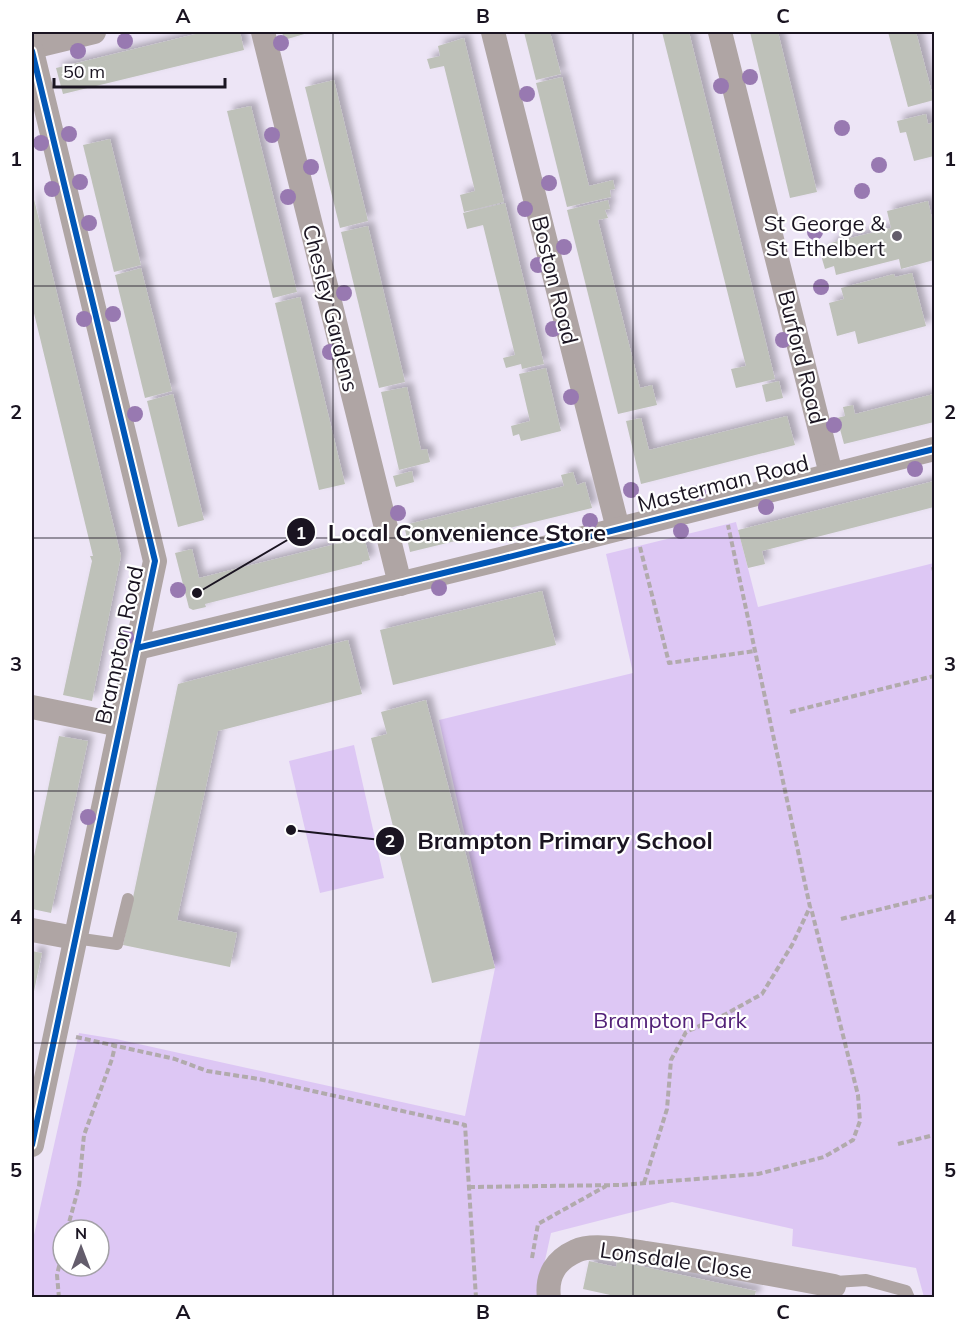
<svg xmlns="http://www.w3.org/2000/svg" width="966" height="1329" viewBox="0 0 966 1329" font-family="Mulish,sans-serif">
<defs>
<filter id="shadow"><feDropShadow dx="5.5" dy="-5.5" stdDeviation="3" flood-color="#0004"/></filter>
</defs>
<rect width="100%" height="100%" fill="#ede5f6"/>
<g fill="#ddc7f4" fill-rule="evenodd">
<path d="M736,522L758,607L934,563V1297H924L916,1268L792,1246L793,1229L672,1202L551,1233L537,1297L32,1298V1244L79,1033L116,1039L465,1116L495,968L439,720L633,673L606,554ZM63,1230H99V1266H63Z"/>
<polygon points="354,745 384,878 320,893 289,761"/>
</g>
<g fill="#bec1b9" filter="url(#shadow)">
<polygon points="204,32 240,32 244,50 63,94 56,68"/>
<polygon points="282,32 311,32 284,40"/>
<polygon points="524,32 550,32 561,74 536,80"/>
<polygon points="662,32 689,32 775,379 736,388 731,369 746,366"/>
<polygon points="750,32 778,32 817,192 790,198"/>
<polygon points="888,32 916,32 934,100 908,107"/>
<polygon points="464,38 504,202 464,212 460,195 475,191 444,66 430,69 427,59 440,56 438,46"/>
<polygon points="562,77 589,186 613,180 615,189 610,190 611,197 567,207 536,83"/>
<polygon points="334,80 368,221 340,228 305,87"/>
<polygon points="251,106 297,292 273,298 227,111"/>
<polygon points="926,114 928,124 934,122 934,156 914,161 906,132 900,133 897,121"/>
<polygon points="110,139 141,265 114,272 83,145"/>
<polygon points="32,191 121,556 92,701 63,695 92,561 90,556 93,556 32,305"/>
<polygon points="608,200 610,209 605,210 608,218 598,220 640,388 652,385 657,405 618,414 567,210"/>
<polygon points="928,201 932,218 934,218 934,260 901,269 899,259 836,275 834,266 825,269 820,252 831,249 830,243 891,228 887,211"/>
<polygon points="505,203 544,364 522,369 521,364 506,368 503,358 515,355 483,225 467,229 463,213"/>
<polygon points="368,226 405,382 379,388 341,232"/>
<polygon points="141,268 172,391 145,398 115,275"/>
<polygon points="912,273 926,326 858,344 855,331 837,336 829,303 844,299 841,288 894,274 895,277"/>
<polygon points="300,297 345,484 319,490 275,303"/>
<polygon points="546,368 561,431 521,441 519,434 513,436 511,426 530,421 519,374"/>
<polygon points="779,381 783,398 766,402 762,385"/>
<polygon points="407,387 421,450 427,449 430,462 399,470 381,392"/>
<polygon points="173,394 204,520 178,527 147,401"/>
<polygon points="934,394 934,422 844,444 837,418 845,416 843,407 853,405 855,414"/>
<polygon points="787,416 795,445 641,484 626,421 641,418 649,450"/>
<polygon points="412,471 414,482 396,487 393,476"/>
<polygon points="573,472 577,485 585,482 592,508 410,552 404,525 564,486 561,475"/>
<polygon points="934,481 934,507 762,551 765,564 748,568 738,530"/>
<polygon points="364,537 370,560 362,562 362,564 205,604 206,607 193,610 189,608 175,553 192,549 199,578"/>
<polygon points="542,591 556,645 393,685 380,630"/>
<polygon points="348,640 362,694 218,731 177,920 237,933 230,967 123,945 178,684"/>
<polygon points="426,700 495,968 432,983 371,738 387,734 381,712"/>
<polygon points="59,736 88,741 51,913 32,909 32,866"/>
<polygon points="32,951 42,953 33,996 32,996"/>
<polygon points="589,1261 616,1267 617,1261 756,1291 754,1298 624,1298 583,1289"/>
</g>
<g fill="none" stroke-linecap="round" stroke-linejoin="round">
<g stroke="#b1aaac" stroke-width="4" stroke-dasharray="6 3" stroke-linecap="butt">
<polyline points="640,547 669,663 755,651"/>
<polyline points="933,567 934,571"/>
<polyline points="790,712 934,676"/>
<polyline points="841,919 934,896"/>
<polyline points="76,1037 175,1059 207,1071 259,1079 465,1125 476,1298"/>
<polyline points="898,1144 934,1135"/>
<polyline points="644,1183 667,1109 671,1060 686,1032 726,1014 762,994 792,945 810,907 728,525"/>
<polyline points="469,1187 621,1185 758,1174 824,1157 853,1140 860,1121 858,1095 811,908"/>
<polyline points="67,1230 79,1186 84,1135 112,1059 115,1046"/>
<polyline points="532,1258 538,1224 606,1186"/>
<polyline points="59,1298 57,1275 63,1249"/>
</g>
<g stroke="#afa5a4" stroke-width="12">
<polyline points="75,938 117,944 128,899"/>
<polyline points="835,1282 866,1280 906,1291 909,1298"/>
</g>
<g stroke="#afa5a4" stroke-width="24">
<polyline points="263,32 400,584"/>
<polyline points="493,32 618,529"/>
<polyline points="720,32 831,474"/>
<polyline points="32,47 94,32"/>
<polyline points="32,51 155,561 32,1145"/>
<polyline points="137,648 501,559 934,449"/>
<polyline points="32,707 120,725"/>
<polyline points="32,930 75,938"/>
<path d="M549,1298C546,1275 556,1260 576,1251C592,1243 627,1250 645,1253C708,1262 771,1274 834,1286"/>
</g>
<defs>
<g id="cycleway">
<polyline points="32,51 155,561 32,1145"/>
<polyline points="137,648 501,559 934,449"/>
</g>
</defs>
<use href="#cycleway" stroke="#fff" stroke-width="10"/>
<use href="#cycleway" stroke="#0057b8" stroke-width="6"/>
</g>
<g fill="#9879b1">
<circle cx="125" cy="41" r="8"/>
<circle cx="281" cy="43" r="8"/>
<circle cx="78" cy="51" r="8"/>
<circle cx="750" cy="77" r="8"/>
<circle cx="721" cy="86" r="8"/>
<circle cx="527" cy="94" r="8"/>
<circle cx="842" cy="128" r="8"/>
<circle cx="69" cy="134" r="8"/>
<circle cx="272" cy="135" r="8"/>
<circle cx="41" cy="143" r="8"/>
<circle cx="879" cy="165" r="8"/>
<circle cx="311" cy="167" r="8"/>
<circle cx="80" cy="182" r="8"/>
<circle cx="549" cy="183" r="8"/>
<circle cx="52" cy="189" r="8"/>
<circle cx="862" cy="191" r="8"/>
<circle cx="288" cy="197" r="8"/>
<circle cx="525" cy="209" r="8"/>
<circle cx="89" cy="223" r="8"/>
<circle cx="815" cy="232" r="8"/>
<circle cx="564" cy="247" r="8"/>
<circle cx="538" cy="265" r="8"/>
<circle cx="821" cy="287" r="8"/>
<circle cx="344" cy="293" r="8"/>
<circle cx="113" cy="314" r="8"/>
<circle cx="84" cy="319" r="8"/>
<circle cx="553" cy="329" r="8"/>
<circle cx="783" cy="340" r="8"/>
<circle cx="330" cy="352" r="8"/>
<circle cx="571" cy="397" r="8"/>
<circle cx="135" cy="414" r="8"/>
<circle cx="834" cy="425" r="8"/>
<circle cx="915" cy="469" r="8"/>
<circle cx="631" cy="490" r="8"/>
<circle cx="698" cy="493" r="8"/>
<circle cx="766" cy="507" r="8"/>
<circle cx="398" cy="513" r="8"/>
<circle cx="590" cy="521" r="8"/>
<circle cx="681" cy="531" r="8"/>
<circle cx="439" cy="588" r="8"/>
<circle cx="178" cy="590" r="8"/>
<circle cx="126" cy="637" r="8"/>
<circle cx="88" cy="817" r="8"/>
</g>
<path fill="none" stroke="#1a1421" stroke-width="1.5" stroke-opacity="0.55" d="M333,32V1298M633,32V1298M32,286H934M32,538H934M32,791H934M32,1043H934"/>
<circle fill="#645d6c" stroke="#fff" stroke-width="2" cx="897" cy="236" r="6"/>
<g text-anchor="middle" dominant-baseline="central" stroke-width="4.5" stroke-linejoin="round" paint-order="stroke">
<g font-size="22" fill="#1a1421" stroke="#fff" text-anchor="end">
<text x="885" y="223">St George &amp;<tspan x="885" dy="25">St Ethelbert</tspan></text>
</g>
<g font-size="22" fill="#1a1421" stroke="#fff">
<text transform="translate(555 280) rotate(76)">Boston Road</text>
<text transform="translate(331 308) rotate(76)">Chesley Gardens</text>
<text transform="translate(802 357) rotate(76)">Burford Road</text>
<text transform="translate(723 483) rotate(-14)">Masterman Road</text>
<text transform="translate(119 645) rotate(-78)">Brampton Road</text>
<text transform="translate(676 1260) rotate(8)">Lonsdale Close</text>
</g>
<g font-size="22" fill="#522178" stroke="#fff">
<text x="670" y="1020">Brampton Park</text>
</g>
</g>
<path fill="none" stroke="#1a1421" stroke-width="2" d="M197 593L301 532M291 830L390 841"/>
<g fill="#1a1421" stroke="#fff" stroke-width="2">
<circle cx="197" cy="593" r="6"/>
<circle cx="291" cy="830" r="6"/>
<circle cx="301" cy="532" r="15"/>
<circle cx="390" cy="841" r="15"/>
</g>
<g font-size="18" text-anchor="middle" font-weight="bold" fill="#fff">
<text x="301" y="539">1</text>
<text x="390" y="847">2</text>
</g>
<g font-size="24" text-anchor="middle" font-weight="bold" fill="#1a1421" stroke="#fff" stroke-width="4.5" stroke-linejoin="round" paint-order="stroke">
<text x="467" y="541">Local Convenience Store</text>
<text x="565" y="849">Brampton Primary School</text>
</g>
<rect width="966" height="1329" fill="none" stroke="#ffffff" stroke-width="66"/>
<g transform="translate(81 1248)"><circle r="28" fill="#ffffff" stroke="#a3a1a6" stroke-width="1.5"/>
<path d="M0-4.5L10 22L0 15L-10 22Z" fill="#645d6c"/>
<text y="-9" font-size="16" font-weight="bold" text-anchor="middle" fill="#1a1421">N</text>
</g>
<path d="M54 78v9h171v-9" fill="none" stroke="#1a1421" stroke-width="3"/>
<text x="63" y="78" font-size="18" fill="#1a1421" stroke="#ffffff" stroke-width="4.5" paint-order="stroke">50 m</text>
<rect x="33" y="33" width="900" height="1263" fill="none" stroke="#1a1421" stroke-width="2"/>
<g font-size="20" text-anchor="middle" font-weight="bold" fill="#1a1421">
<text x="183" y="23">A</text>
<text x="483" y="23">B</text>
<text x="783" y="23">C</text>
<text x="16" y="166">1</text>
<text x="950" y="166">1</text>
<text x="16" y="419">2</text>
<text x="950" y="419">2</text>
<text x="16" y="671">3</text>
<text x="950" y="671">3</text>
<text x="16" y="924">4</text>
<text x="950" y="924">4</text>
<text x="16" y="1177">5</text>
<text x="950" y="1177">5</text>
<text x="183" y="1319">A</text>
<text x="483" y="1319">B</text>
<text x="783" y="1319">C</text>
</g>
</svg>
